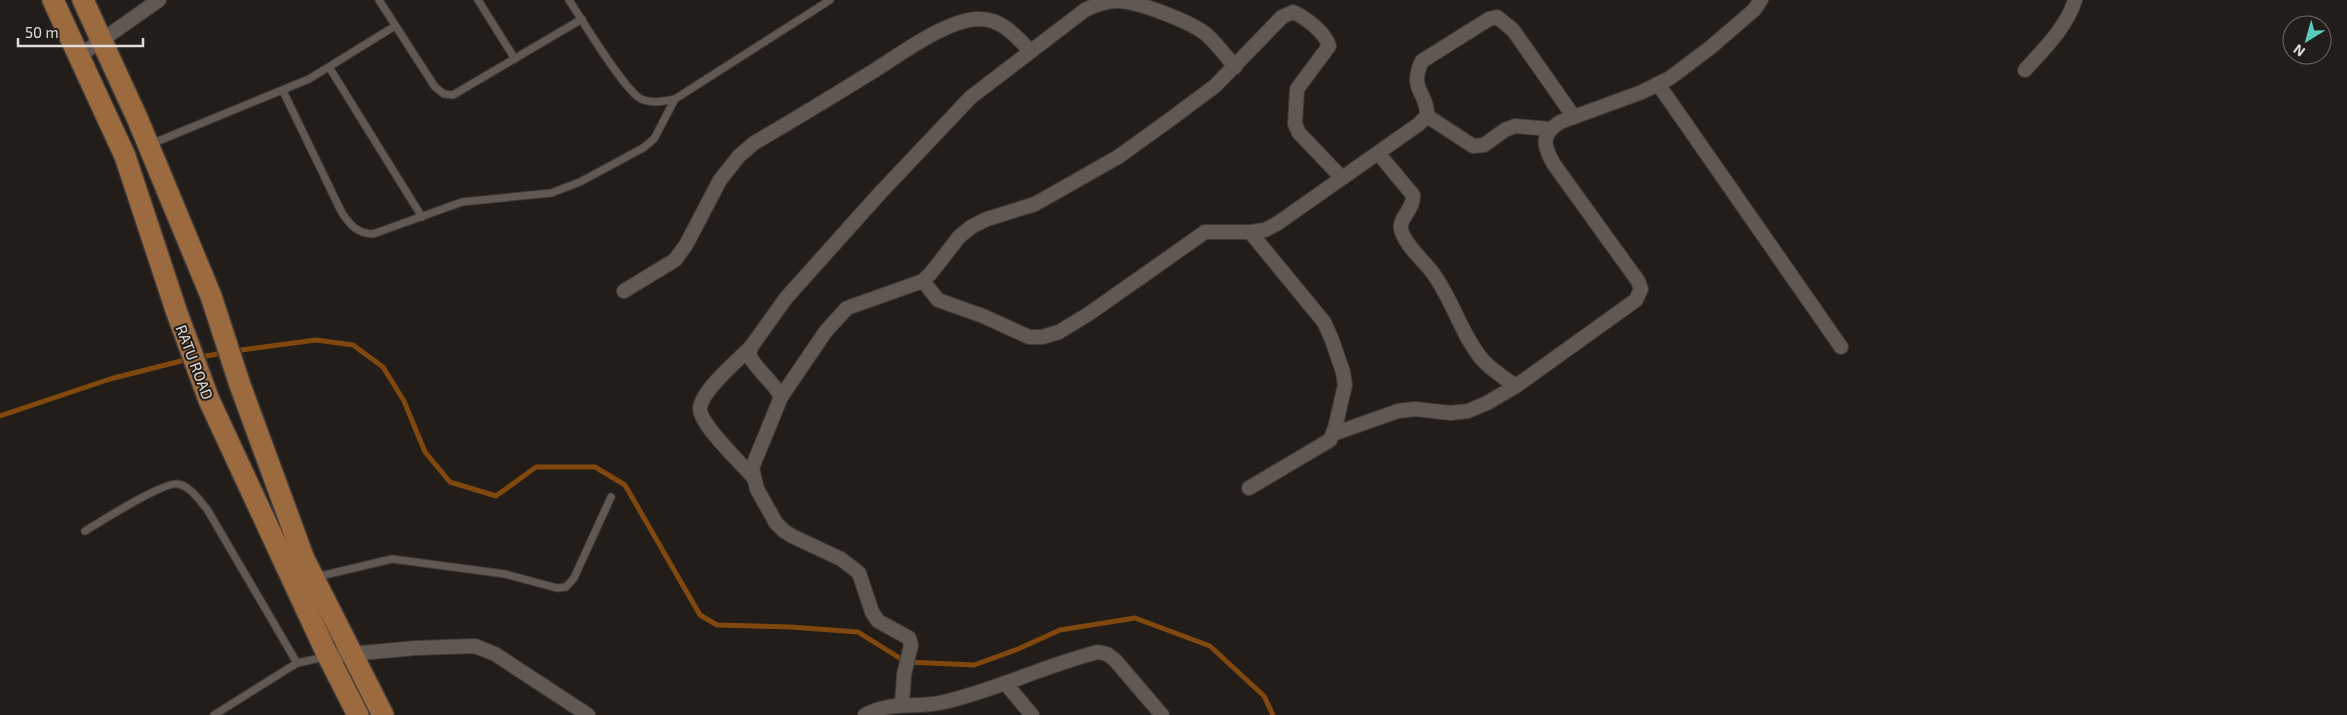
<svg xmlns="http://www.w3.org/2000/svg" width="2347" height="715" viewBox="0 0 2347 715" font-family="'Exo 2',sans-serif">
<rect width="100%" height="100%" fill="#221d18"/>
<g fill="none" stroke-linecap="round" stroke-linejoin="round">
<g stroke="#80470f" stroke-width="5">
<polyline points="234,351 316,340 353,345 383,367 404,401 425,452 450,482 496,496 536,467 595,467 625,485 700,615 717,625 791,627 858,632 906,662 974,665 1018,649 1060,630 1135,618 1210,646 1264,696 1273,715"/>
<polyline points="200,357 223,353"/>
<polyline points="0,416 110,379 189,359"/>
</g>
<defs>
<g id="lane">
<polyline points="379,0 435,87 444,94 453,95 582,19"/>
<polyline points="478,0 515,59"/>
<path d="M569,0C582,20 624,90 641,99C652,104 665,101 675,99L830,0"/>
<polyline points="329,67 422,217"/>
<path d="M283,91L342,213C351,226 357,233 373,234L462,202L551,193L580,182L643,148L654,139L675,99"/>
<polyline points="151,144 309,79 395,26"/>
<path d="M85,531C100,522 164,481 178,484C190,486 199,500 207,509L297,663"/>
<polyline points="316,577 392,559 505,574 557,588 566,587 574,578 611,497"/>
<polyline points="214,715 297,663 325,657"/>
</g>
<g id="street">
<polyline points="79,56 159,0"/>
<path d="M2025,70C2044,49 2066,28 2075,0"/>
<polyline points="1658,84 1841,347"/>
<polyline points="1427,116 1473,146 1484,145 1505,130 1515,126 1550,129"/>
<path d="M1378,153L1413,195C1414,210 1399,217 1401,229C1404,244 1423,260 1432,272C1452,298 1460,332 1481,358C1490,369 1504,378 1516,386"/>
<path d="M923,281L938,300L983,316L1029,337H1042L1059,332L1090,313L1205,232H1250L1265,230L1278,223L1419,124L1427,116C1428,92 1408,90 1422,61L1489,19L1497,17L1513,30L1574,117"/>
<path d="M624,291L675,260L686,245L720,180L739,156L754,143C794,120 833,96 872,72C899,55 949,18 980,19C1002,19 1017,37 1030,51"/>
<path d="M751,347C738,360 702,390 700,408C699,424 742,464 753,477"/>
<path d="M781,397L826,331L847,308L923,281L931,273L959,237L971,227L987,219L1035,204L1118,157L1168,121L1215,86L1282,17L1293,12C1306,18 1325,32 1329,46L1297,89L1295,124L1299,133L1342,178"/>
<path d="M1333,434L1398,411L1415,409L1451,413L1468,411L1487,403L1516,386L1636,300L1641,289L1638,281L1553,163C1543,144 1541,135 1560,122L1642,92L1670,78L1711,47L1754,10L1761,0"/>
<polyline points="1249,488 1330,440 1335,428 1345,385 1343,372 1332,340 1324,322 1250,232"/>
<polyline points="328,656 416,648 475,646 495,654 588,715"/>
<polyline points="1005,683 1032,715"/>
<path d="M902,705L904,675L911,645L909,638L878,621L872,612L859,573L841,559L792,536L784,531L776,523L757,489L752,468L781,397C773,381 757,371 749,355L751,347L786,298L881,192L971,97L1085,10C1095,5 1106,1 1118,1C1137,1 1192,22 1207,35C1217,44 1226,56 1235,67"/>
<path d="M865,715C893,700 916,709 944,702C996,690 1046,665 1098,652L1107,654L1115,660L1162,715"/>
</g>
<g id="primary">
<polyline points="53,0 125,156 177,313 209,400 328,656 358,715"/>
<polyline points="83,0 138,120 211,296 240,385 304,559 383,715"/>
</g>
</defs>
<use href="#lane" stroke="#3f3a37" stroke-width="9"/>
<use href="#street" stroke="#3f3a37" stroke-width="16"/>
<use href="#primary" stroke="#3f3a37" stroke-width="24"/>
<use href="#lane" stroke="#5f5853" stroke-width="7"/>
<use href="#street" stroke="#5f5853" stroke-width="14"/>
<use href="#primary" stroke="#9b6b3f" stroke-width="21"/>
</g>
<g text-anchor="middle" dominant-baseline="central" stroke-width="4" stroke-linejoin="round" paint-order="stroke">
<g font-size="15" fill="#e0dcd9" stroke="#221d18">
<text transform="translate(195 362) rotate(69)">RATU ROAD</text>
</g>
</g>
<g transform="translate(2307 40) rotate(217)"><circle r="24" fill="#221d18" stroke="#6e6965"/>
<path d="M0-4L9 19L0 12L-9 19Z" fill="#59cebf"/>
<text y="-8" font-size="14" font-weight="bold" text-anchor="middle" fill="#e0dcd9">N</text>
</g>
<path d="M18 38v8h125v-8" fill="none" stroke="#e0dcd9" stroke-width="2.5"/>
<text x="25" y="38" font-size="15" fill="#e0dcd9" stroke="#221d18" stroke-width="4" paint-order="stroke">50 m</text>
</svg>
